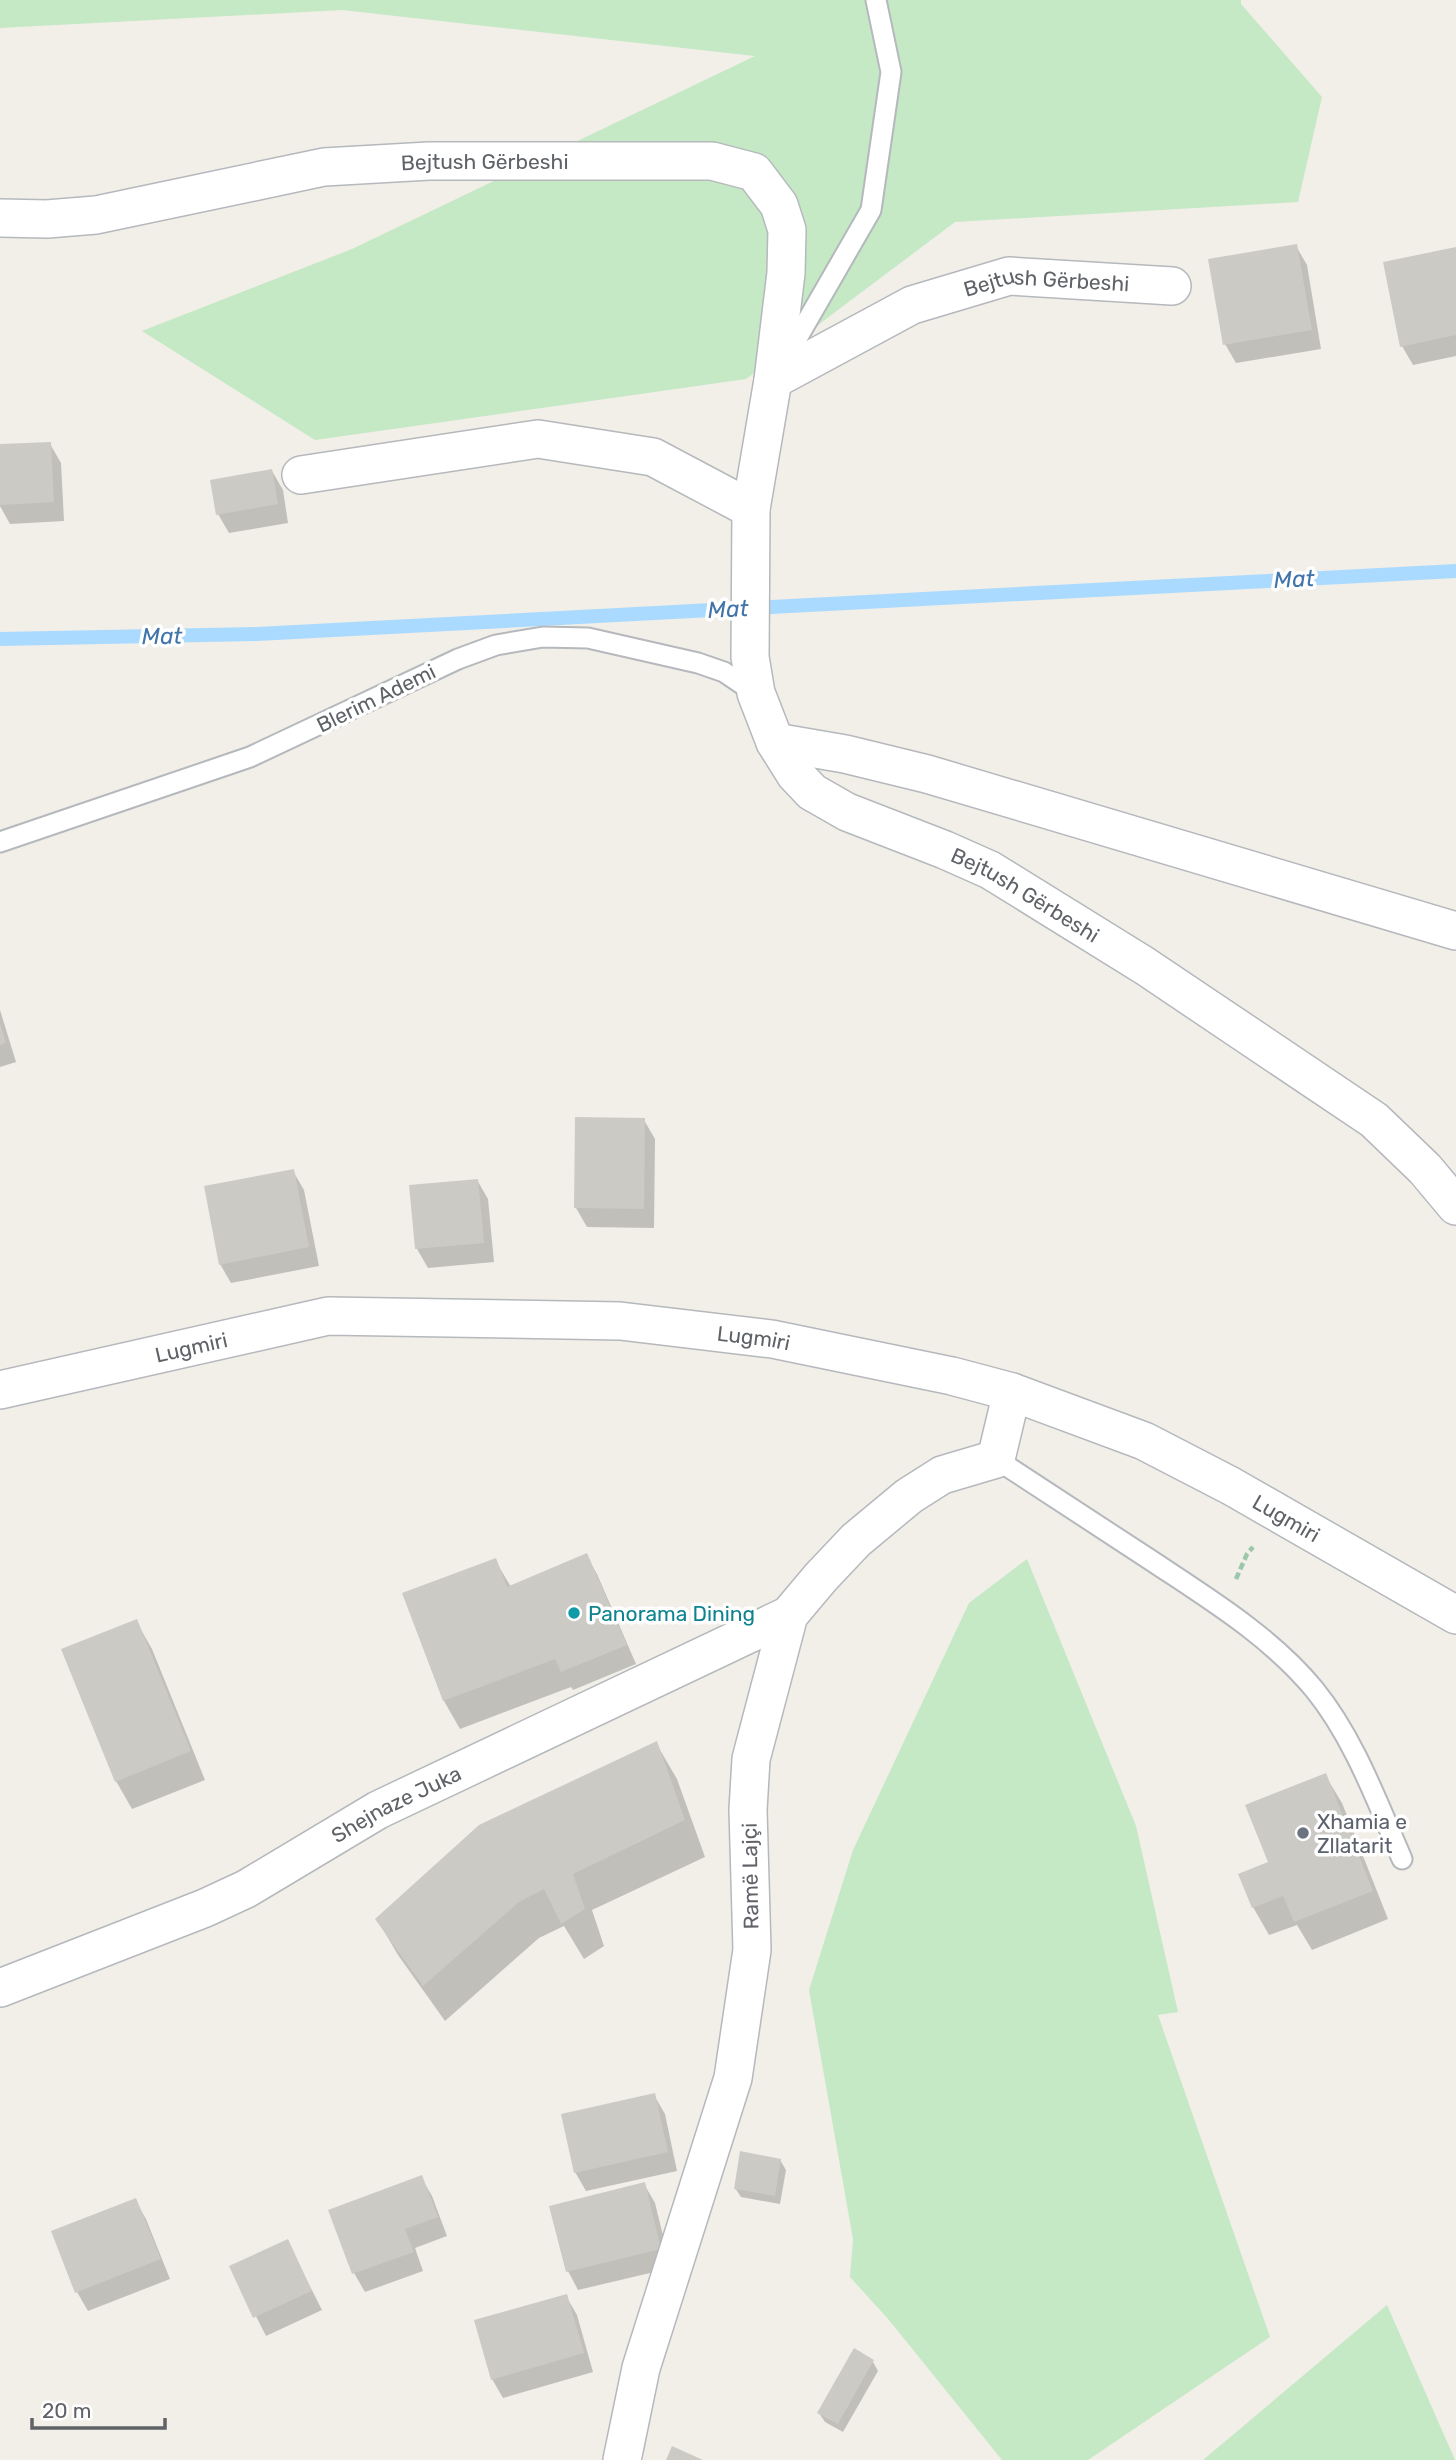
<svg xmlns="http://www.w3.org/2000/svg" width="1456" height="2460" viewBox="0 0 1456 2460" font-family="Rubik,sans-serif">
<rect width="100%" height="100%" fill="#f1efe8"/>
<g fill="#c5e8c5">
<polygon points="0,0 1241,0 1241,4 1322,97 1298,202 955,222 746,379 315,440 142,331 352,249 755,56 342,10 0,28"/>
<polygon points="1027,1559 1136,1826 1178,2012 1158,2015 1270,2337 1088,2460 1002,2460 889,2320 850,2277 853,2239 809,1990 853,1850 969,1603"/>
<polygon points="1387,2305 1455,2460 1203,2460"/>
</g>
<g fill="#0003">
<polygon points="1296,246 1307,265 1321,349 1236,363 1225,344"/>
<polygon points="1456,249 1456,356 1413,365 1402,346"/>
<polygon points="50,444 61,463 64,521 10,524 0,506 0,446"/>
<polygon points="272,471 283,490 288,523 229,533 218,514"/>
<polygon points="0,1010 16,1062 0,1067"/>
<polygon points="644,1120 655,1139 654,1228 587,1227 576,1208"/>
<polygon points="293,1171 304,1190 319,1266 231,1283 220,1264"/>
<polygon points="477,1180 488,1199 494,1262 428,1268 417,1249"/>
<polygon points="586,1555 597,1574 636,1664 573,1690 571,1687 460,1729 444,1701 404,1594 495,1560 511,1587"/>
<polygon points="136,1621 152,1649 205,1780 132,1809 116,1781"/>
<polygon points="656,1743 677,1779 705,1857 592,1910 604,1946 584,1959 564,1926 539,1938 445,2021 398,1955 377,1919"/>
<polygon points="1325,1775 1342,1803 1388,1919 1312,1950 1297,1925 1269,1935 1253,1907 1270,1863"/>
<polygon points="654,2095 665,2114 677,2171 586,2191 575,2172"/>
<polygon points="780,2160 786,2170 780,2204 741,2197 735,2188"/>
<polygon points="421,2177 432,2196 447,2236 415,2248 423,2271 365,2292 354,2273 331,2211"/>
<polygon points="644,2184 655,2203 671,2268 578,2290 568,2271"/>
<polygon points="135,2200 146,2219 170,2279 88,2311 77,2292"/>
<polygon points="287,2241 322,2310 266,2336 231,2267"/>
<polygon points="566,2296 577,2315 593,2372 503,2398 492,2379"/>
<polygon points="873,2362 878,2371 843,2432 825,2422 819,2413"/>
</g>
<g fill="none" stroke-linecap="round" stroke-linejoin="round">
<polyline stroke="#aadaff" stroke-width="14" points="0,639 257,634 1456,571"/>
</g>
<g fill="#cccac5">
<polygon points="1297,244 1312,330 1223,345 1208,259"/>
<polygon points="1456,247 1456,335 1400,347 1383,262"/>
<polygon points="51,442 54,502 0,505 0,444"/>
<polygon points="272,469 278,504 216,515 210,480"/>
<polygon points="0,1023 6,1043 0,1045"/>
<polygon points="575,1117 645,1118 644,1209 574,1208"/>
<polygon points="294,1169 309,1247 219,1265 204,1186"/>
<polygon points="478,1179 484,1243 415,1249 409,1185"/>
<polygon points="587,1553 627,1645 561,1672 555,1659 443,1701 402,1593 496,1558 507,1587"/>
<polygon points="137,1619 191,1751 115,1782 61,1649"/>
<polygon points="657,1741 685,1820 573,1874 585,1909 561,1924 544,1889 519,1902 423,1986 375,1919 479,1825"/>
<polygon points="1326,1773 1373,1891 1294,1922 1283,1896 1252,1908 1238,1874 1268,1862 1245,1805"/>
<polygon points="655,2093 668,2152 574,2173 561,2114"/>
<polygon points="740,2151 781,2159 775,2196 734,2189"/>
<polygon points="422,2175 438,2217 405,2229 414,2252 352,2274 328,2210"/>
<polygon points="645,2182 661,2249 566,2272 549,2206"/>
<polygon points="136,2198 161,2259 75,2293 51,2231"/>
<polygon points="288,2239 312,2291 253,2318 229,2266"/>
<polygon points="567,2294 584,2353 491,2380 474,2320"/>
<polygon points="854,2348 874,2360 838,2424 817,2413"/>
<polygon points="672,2446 703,2460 666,2460"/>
</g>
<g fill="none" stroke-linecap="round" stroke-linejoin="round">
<defs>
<g id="service">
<polyline points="784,361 871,210 891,72 876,0"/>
<polyline points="0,842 250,757 458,659 496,645 543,637 588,638 698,663 724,672 755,693"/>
<path d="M996,1459C1048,1493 1100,1527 1152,1561C1209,1599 1270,1636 1314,1689C1354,1738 1377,1802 1402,1859"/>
</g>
<g id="minor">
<path id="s1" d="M0,218L47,219L96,215L324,167L429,161H712L754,172L779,205L787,230L786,273L773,380L751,509L750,657L756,693L775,742L795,774L812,792L847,812L945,850L990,870L1145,966L1374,1120L1425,1169L1456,1206"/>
<path id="s2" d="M773,380L912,305L1009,276L1172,286"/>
<polyline points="301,475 538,439 653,457 751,509"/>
<polyline points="775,742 845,754 927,774 1456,931"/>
<path id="s3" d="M0,1390L328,1316L620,1321L772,1339L952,1376L1012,1392L1144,1441L1231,1486L1456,1615"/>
<path id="s4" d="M0,1988L205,1908L246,1889L378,1810L789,1615"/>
<polyline points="622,2460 641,2368 733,2078 752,1950 748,1810 751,1759 789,1615 821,1577 856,1540 909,1496 942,1475 996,1459 1012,1392"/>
</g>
</defs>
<use href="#service" stroke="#b5b8bc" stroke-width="23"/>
<use href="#minor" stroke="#b5b8bc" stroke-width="40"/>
<polyline stroke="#9cc7a9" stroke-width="4.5" stroke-dasharray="7 3.5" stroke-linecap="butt" points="1236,1579 1247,1554 1253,1547"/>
<use href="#service" stroke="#fff" stroke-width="19"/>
<use href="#minor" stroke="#fff" stroke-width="37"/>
</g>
<circle fill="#0f9aa8" stroke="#fff" stroke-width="2.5" cx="574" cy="1613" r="7"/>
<circle fill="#6b7280" stroke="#fff" stroke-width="2.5" cx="1303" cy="1833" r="7"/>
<g text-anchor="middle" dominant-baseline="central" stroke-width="7" stroke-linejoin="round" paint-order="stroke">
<g font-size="21" fill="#5f6368" stroke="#fff">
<text stroke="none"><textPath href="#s1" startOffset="490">Bejtush Gërbeshi</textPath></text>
<text stroke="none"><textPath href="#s2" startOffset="296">Bejtush Gërbeshi</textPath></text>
<text transform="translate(376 698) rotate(-26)">Blerim Ademi</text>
<text stroke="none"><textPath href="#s1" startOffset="1647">Bejtush Gërbeshi</textPath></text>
<text stroke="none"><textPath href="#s3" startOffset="763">Lugmiri</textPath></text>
<text stroke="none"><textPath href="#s3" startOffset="196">Lugmiri</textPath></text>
<text stroke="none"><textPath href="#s3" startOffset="1330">Lugmiri</textPath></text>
<text stroke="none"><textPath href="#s4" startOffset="438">Shejnaze Juka</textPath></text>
<text transform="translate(750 1876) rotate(-91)">Ramë Lajçi</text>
</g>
<g font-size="21" fill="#0d838f" stroke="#fff" text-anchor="start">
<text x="588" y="1613">Panorama Dining</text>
</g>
<g font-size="21" fill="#5b616d" stroke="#fff" text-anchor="start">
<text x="1317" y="1821">Xhamia e<tspan x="1317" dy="24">Zllatarit</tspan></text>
</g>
<g font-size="23" font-style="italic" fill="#4174aa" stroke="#fff">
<text transform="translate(1294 579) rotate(-3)">Mat</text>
<text transform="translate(728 609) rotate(-3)">Mat</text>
<text transform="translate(162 636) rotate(-1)">Mat</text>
</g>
</g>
<path d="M32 2418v10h133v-10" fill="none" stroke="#5f6368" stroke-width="3.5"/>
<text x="42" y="2418" font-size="21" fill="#5f6368" stroke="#ffffff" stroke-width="5" paint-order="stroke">20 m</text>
</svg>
